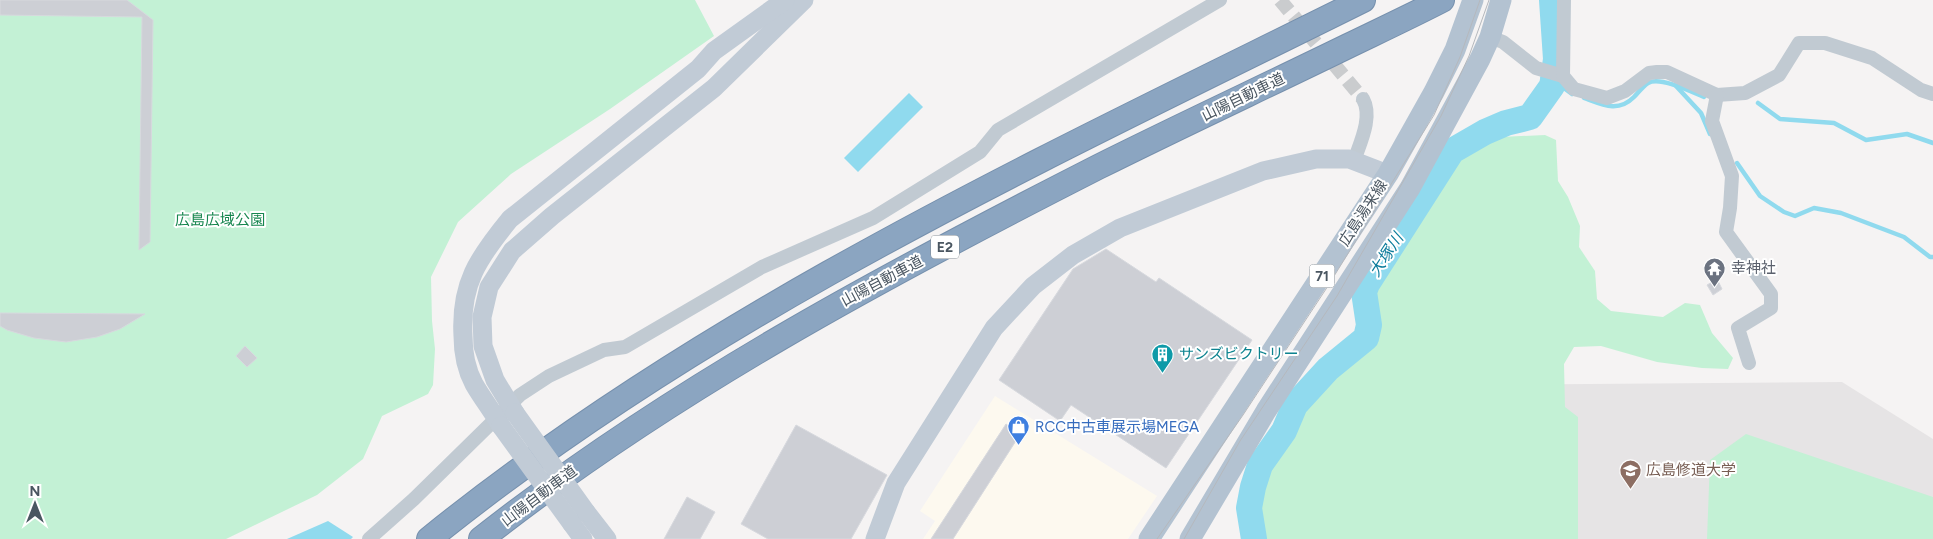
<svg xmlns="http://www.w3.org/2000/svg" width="1933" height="539" viewBox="0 0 1933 539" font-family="Figtree,'Noto Sans JP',sans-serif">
<rect width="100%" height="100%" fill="#f5f3f3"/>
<polygon fill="#fdf9ef" points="995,396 1157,496 1128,539 923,539 935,521 920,511"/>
<polygon fill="#e6e4e5" points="1842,382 1933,439 1933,539 1312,539 1357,386"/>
<g fill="#c3f1d5">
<polygon points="0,0 695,0 714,36 610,109 511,174 458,222 431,277 432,321 435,349 433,385 428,394 382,416 363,459 317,495 226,539 0,539"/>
<polygon points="1545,135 1556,140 1558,181 1568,197 1580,226 1579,247 1595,271 1597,299 1611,311 1663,317 1685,303 1700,305 1712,333 1733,358 1728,369 1702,368 1657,362 1601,346 1574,347 1564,364 1565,407 1578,417 1578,539 1259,539 1255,501 1267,464 1291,430 1311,395 1375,335 1372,287 1418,213 1468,149 1501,137"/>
<polygon points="1746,434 1933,497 1933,539 1707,539 1710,460"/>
</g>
<g fill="#90daee">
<polygon points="909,93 923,107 858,172 844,158"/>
<polygon points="328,521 353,537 351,539 287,539"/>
</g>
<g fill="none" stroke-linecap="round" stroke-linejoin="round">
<g stroke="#90daee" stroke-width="4.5">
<polyline points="1553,80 1572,94"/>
<polyline points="1676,86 1701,113 1710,134"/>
<path d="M1584,98C1603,105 1618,113 1634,97C1638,93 1643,86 1648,83C1660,76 1692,92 1704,97"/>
<polyline points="1758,103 1780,119 1834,123 1866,140 1907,134 1933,143"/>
<polyline points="1737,163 1760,196 1784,212 1795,216 1814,208 1841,213 1904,237 1930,257 1933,257"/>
</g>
<polyline stroke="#90daee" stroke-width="26" points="1254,539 1249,508 1253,487 1260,465 1284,431 1295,405 1328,369 1366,338 1369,325 1364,292 1367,284 1452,151 1485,132 1506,123 1530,117 1552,86 1553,80 1556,59 1552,0"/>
</g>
<g fill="#cdcfd5" stroke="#d7d9de">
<polygon points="0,0 127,0 153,20 150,242 139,250 142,17 0,15"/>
<polygon points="1106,249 1156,282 1159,278 1252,340 1166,468 1071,405 1060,421 999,380 1073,269"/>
<polygon points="1717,279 1722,289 1713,295 1707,285"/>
<polygon points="0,313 145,314 120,329 97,337 66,342 34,338 7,330 0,326"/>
<polygon points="245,346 257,358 247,367 236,356"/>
<polygon points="1006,424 1021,433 953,539 931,539"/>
<polygon points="796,425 887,475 851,539 768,539 741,524"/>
<polygon points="687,497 715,512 700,539 664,539"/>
</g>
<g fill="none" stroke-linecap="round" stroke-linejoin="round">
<polyline stroke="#caccce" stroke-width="14" stroke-dasharray="14 7" stroke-linecap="butt" points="1280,0 1363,99"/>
<defs>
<g id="highway">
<path d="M429,539C710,312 1041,160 1363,0"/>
<path d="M481,539C670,390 884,276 1098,167C1180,126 1264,87 1348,46C1379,31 1411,16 1442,0"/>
</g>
</defs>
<use href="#highway" stroke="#7690ad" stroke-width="26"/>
<g stroke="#c1cad2" stroke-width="14">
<polyline points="1490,37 1503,42 1536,68 1563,76 1574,89 1607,98 1625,91 1649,73 1657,72 1667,72 1717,95 1745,93 1779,75 1799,43 1825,43 1872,58 1921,90 1933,94"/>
<polyline points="1563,76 1564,0"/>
<polyline points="1717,95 1712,121 1732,176 1730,208 1726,232 1771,294 1771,308 1738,328 1749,363"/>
<path d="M1354,161C1360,143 1373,117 1363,99"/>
<polyline points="369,539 414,499 520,395 549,376 604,350 625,347 762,267 873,218 980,152 998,130 1220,0"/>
</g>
<g stroke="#c1cbd6" stroke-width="19">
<polyline points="515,413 495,380 483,346 482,317 489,287 512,251 552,216 714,88 804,0"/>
<path d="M501,426C493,412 482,398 474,384C466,369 463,352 463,336C460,284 478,258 510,219L698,69L714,51L785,0"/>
<polyline points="586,512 607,539"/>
<polyline points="572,524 583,539"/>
<polyline points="875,539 896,483 994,328 1033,286 1073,255 1120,228 1263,171 1316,159 1349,159 1388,174"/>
</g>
<g stroke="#b3c2d1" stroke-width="21">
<polyline points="1149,539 1388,174 1434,92 1455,50 1473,0"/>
<polyline points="1190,539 1266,411 1410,188 1480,59 1490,37 1501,0"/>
</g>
<use href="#highway" stroke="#8ba5c1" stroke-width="24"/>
<g stroke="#b5b8bd" stroke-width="1">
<polyline points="1157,539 1243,415 1326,289 1434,115 1460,57 1480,0"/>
<polyline points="1184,539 1240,441 1337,296 1441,116 1469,56 1489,0"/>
</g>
<g stroke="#c1cbd6" stroke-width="19">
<polyline points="515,413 586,512"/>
<polyline points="501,426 572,524"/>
</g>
</g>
<defs>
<symbol id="temple-pin" viewBox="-11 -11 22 30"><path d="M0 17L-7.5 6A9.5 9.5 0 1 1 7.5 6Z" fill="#6b7280" stroke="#fff"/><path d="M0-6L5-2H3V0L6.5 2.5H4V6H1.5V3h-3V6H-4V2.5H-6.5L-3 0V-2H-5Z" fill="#fff"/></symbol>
<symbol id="building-pin" viewBox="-11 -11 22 30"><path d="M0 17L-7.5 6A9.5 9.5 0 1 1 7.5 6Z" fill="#0f9aa8" stroke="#fff"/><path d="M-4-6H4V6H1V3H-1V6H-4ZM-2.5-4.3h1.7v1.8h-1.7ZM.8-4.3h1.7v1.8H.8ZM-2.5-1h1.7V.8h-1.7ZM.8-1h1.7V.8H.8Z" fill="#fff"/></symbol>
<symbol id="shop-pin" viewBox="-11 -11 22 30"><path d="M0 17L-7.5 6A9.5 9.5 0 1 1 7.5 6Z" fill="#3f7fe0" stroke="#fff"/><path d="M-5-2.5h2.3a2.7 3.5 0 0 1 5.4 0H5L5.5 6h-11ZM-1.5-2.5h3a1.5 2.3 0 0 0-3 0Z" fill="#fff"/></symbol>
<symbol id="university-pin" viewBox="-11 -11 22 30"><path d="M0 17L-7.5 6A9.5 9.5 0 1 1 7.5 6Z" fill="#8d6e63" stroke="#fff"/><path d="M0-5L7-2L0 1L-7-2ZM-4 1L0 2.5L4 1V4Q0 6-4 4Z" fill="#fff"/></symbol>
</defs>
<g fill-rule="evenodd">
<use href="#temple-pin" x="1702" y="256" width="25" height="34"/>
<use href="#building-pin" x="1150" y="342" width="25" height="34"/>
<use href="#shop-pin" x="1006" y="414" width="25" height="34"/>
<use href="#university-pin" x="1618" y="458" width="25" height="34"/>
</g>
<g text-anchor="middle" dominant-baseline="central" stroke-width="4" stroke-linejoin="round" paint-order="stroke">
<g fill="#fff" stroke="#808990" stroke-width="1">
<rect x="931" y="235.5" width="28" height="23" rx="4"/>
<rect x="1309.5" y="264.5" width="25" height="23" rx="4"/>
</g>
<g font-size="14" font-weight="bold" fill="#4a5661">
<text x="945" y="247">E2</text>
<text x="1322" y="276">71</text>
</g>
<g font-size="15" fill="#4a5661" stroke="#fff">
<text transform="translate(1243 97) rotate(-26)">山陽自動車道</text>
<text transform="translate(1363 213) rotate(-57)">広島湯来線</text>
<text transform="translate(882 281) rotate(-28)">山陽自動車道</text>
<text transform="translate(539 496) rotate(-37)">山陽自動車道</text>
</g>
<g font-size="15" fill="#17864f" stroke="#fff">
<text x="220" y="220">広島広域公園</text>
</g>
<g font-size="15" fill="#5b616d" stroke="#fff" text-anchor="start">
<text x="1731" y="268">幸神社</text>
</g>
<g font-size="15" fill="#0d838f" stroke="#fff" text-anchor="start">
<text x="1179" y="354">サンズビクトリー</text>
</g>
<g font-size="15" fill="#366cbe" stroke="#fff" text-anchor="start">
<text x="1035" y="427">RCC中古車展示場MEGA</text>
</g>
<g font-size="15" fill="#785e54" stroke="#fff" text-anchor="start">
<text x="1646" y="470">広島修道大学</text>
</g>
<g font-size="16" font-style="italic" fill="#0c7c9b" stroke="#fff">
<text transform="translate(1386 255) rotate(-57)">大塚川</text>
</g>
</g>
<g transform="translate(35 504)" stroke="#ffffff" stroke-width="4" paint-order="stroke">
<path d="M0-4L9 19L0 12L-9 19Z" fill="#4a5661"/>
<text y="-8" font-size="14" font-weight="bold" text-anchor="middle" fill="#4a5661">N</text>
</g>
</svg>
